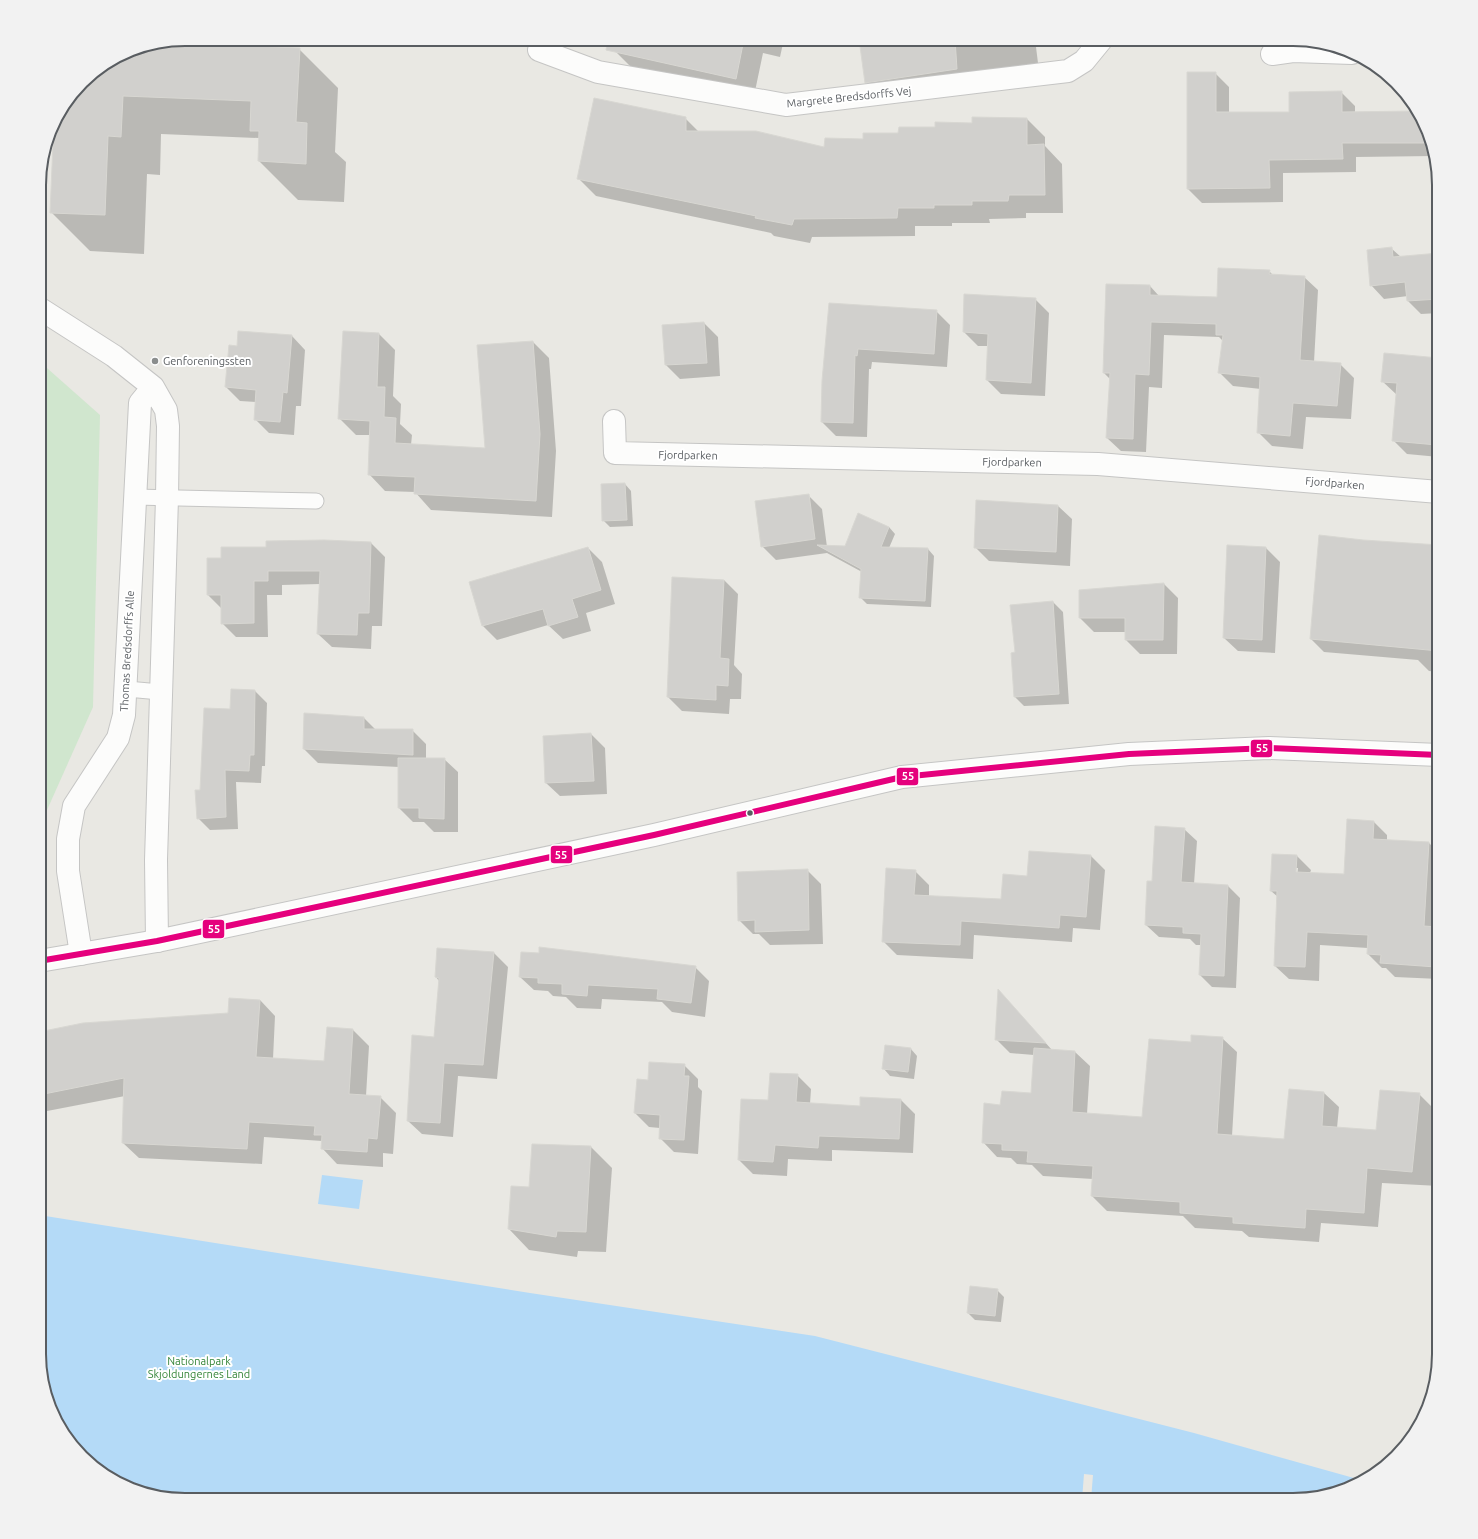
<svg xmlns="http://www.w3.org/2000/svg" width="1478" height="1539" font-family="Ubuntu,sans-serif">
<rect width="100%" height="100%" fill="#e9e8e3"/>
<path fill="#d0e6ce" d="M 39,361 L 100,415 L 93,707 L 39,828 Z"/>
<path fill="#b4daf7" d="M 322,1175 L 363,1180 L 359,1209 L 318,1204 Z
M 39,1215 L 530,1293 L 815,1336 L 1194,1433 L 1361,1480 L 1340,1492 L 1294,1500 L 185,1500 L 120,1485 L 75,1450 L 50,1410 L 39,1355 Z"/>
<path fill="#e9e8e3" d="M 1084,1474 L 1093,1475 L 1091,1500 L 1082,1500 Z"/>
<path fill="#0003" fill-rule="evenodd" d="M 619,39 L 784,39 L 780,57 L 763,53 L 754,96 L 634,70 L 616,52 Z
M 860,39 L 1035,39 L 1040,79 L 884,100 L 866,82 Z
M 299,49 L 338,88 L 335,152 L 346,162 L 344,202 L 298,200 L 259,161 L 260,140 L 259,138 L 161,134 L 160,175 L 147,174 L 144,254 L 90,251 L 51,212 L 63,109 Z
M 1215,73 L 1229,87 L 1229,113 L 1290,113 L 1341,92 L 1355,106 L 1355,113 L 1417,112 L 1431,138 L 1434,156 L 1356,157 L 1356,172 L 1283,173 L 1283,202 L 1202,203 L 1188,189 Z
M 685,118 L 699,132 L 825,148 L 936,128 L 1027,119 L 1045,137 L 1045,146 L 1062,164 L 1063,213 L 1026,213 L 1026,218 L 989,219 L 990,223 L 952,223 L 952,226 L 915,226 L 915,236 L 812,237 L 810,243 L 774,236 L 771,233 L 596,196 L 578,178 Z
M 1392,249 L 1401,257 L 1439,254 L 1439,313 L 1421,314 L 1408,301 L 1408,296 L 1384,299 L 1371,285 Z
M 1269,271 L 1273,275 L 1304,277 L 1318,290 L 1314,362 L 1340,364 L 1354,378 L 1351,419 L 1306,417 L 1303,449 L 1272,446 L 1258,432 L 1261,389 L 1233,386 L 1219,372 L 1223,341 L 1219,337 L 1164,335 L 1162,388 L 1149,387 L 1146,452 L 1121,451 L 1107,438 L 1111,380 L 1104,373 L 1150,286 L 1159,296 L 1218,298 Z
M 1035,299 L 1049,313 L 1045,396 L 1001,394 L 987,380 L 989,346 L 978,346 L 964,332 Z
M 830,304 L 936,311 L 950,325 L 947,367 L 872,362 L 871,369 L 869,369 L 867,437 L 836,436 L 822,422 L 823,381 Z
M 704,323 L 718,337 L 720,376 L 680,379 L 666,365 Z
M 379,334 L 395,350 L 393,396 L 401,404 L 400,424 L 412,435 L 411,445 L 486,449 L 533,342 L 549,358 L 556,451 L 552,517 L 431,510 L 415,492 L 385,491 L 369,474 L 371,435 L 356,435 L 339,418 Z
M 292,336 L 305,350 L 301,406 L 296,406 L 294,435 L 269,433 L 255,419 L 256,402 L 240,401 L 226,387 L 238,347 Z
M 1385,354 L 1439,359 L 1439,457 L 1407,454 L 1393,440 L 1397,395 L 1382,381 Z
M 625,484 L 631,491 L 633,526 L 610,527 L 603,520 Z
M 808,495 L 822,509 L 827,547 L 845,547 L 889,527 L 895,534 L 889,548 L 928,549 L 934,556 L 931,607 L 867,604 L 860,597 L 862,572 L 827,553 L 776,560 L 762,546 Z
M 1058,506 L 1072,519 L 1070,566 L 989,561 L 975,547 Z
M 1363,541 L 1439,546 L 1439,672 L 1429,671 L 1418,660 L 1324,652 L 1311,639 Z
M 267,542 L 371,543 L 385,557 L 382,626 L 372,626 L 371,649 L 332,647 L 318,634 L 320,584 L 282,585 L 282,595 L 267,595 L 268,637 L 236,637 L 222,623 L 222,609 L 208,595 L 222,559 L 267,548 Z
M 588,548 L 602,562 L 615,604 L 586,613 L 591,631 L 563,639 L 548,625 L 497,640 L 483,626 L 471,582 Z
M 1266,548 L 1280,562 L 1275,653 L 1238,651 L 1224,638 Z
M 673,578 L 724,580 L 738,594 L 734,665 L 742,674 L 741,699 L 730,699 L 729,714 L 682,711 L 668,697 Z
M 1164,584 L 1178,598 L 1177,654 L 1140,654 L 1126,640 L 1126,632 L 1094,632 L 1080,618 Z
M 1053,602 L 1063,612 L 1069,704 L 1024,706 L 1015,697 Z
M 255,691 L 267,703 L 265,766 L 262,766 L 261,783 L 236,782 L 238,829 L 210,830 L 198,818 L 231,710 Z
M 364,718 L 376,730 L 412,730 L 426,744 L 426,759 L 444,759 L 458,772 L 458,832 L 434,832 L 424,822 L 413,822 L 399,808 L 399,767 L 318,763 L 304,749 Z
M 591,734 L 605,748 L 607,794 L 560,796 L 546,783 Z
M 1373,821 L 1387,835 L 1387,841 L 1429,843 L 1439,853 L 1439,979 L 1395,977 L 1386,968 L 1382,968 L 1368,954 L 1368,948 L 1320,945 L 1319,981 L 1289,979 L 1275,966 L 1278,897 L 1271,891 L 1297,856 L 1311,870 L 1310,873 L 1345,875 ZM 1296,868 L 1298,868 L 1297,877 L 1295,877 Z
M 1184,829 L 1197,841 L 1194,884 L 1228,886 L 1240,898 L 1236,988 L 1212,987 L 1200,975 L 1202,945 L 1196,945 L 1190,939 L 1159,937 L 1146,925 L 1153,882 Z
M 1091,856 L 1105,870 L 1100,930 L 1073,928 L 1072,942 L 974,935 L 973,959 L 897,955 L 883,941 L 915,871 L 929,885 L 929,897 L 1002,900 L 1028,877 Z
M 807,870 L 821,884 L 823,944 L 770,945 L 759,934 L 753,934 L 739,920 Z
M 494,953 L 508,967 L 497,1079 L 458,1076 L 453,1137 L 422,1134 L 408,1121 L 434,1038 L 439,981 L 436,977 Z
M 540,954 L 695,967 L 709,981 L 705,1017 L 672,1012 L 662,1002 L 602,999 L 601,1009 L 577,1008 L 566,997 L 553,996 L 548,991 L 534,990 L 520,977 Z
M 999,991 L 1052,1050 L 1075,1052 L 1090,1066 L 1087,1114 L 1143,1118 L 1191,1043 L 1222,1038 L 1237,1052 L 1232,1136 L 1285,1140 L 1290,1090 L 1324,1093 L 1339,1107 L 1337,1128 L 1377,1131 L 1419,1094 L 1432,1107 L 1439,1107 L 1439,1186 L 1382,1183 L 1378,1227 L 1321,1223 L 1319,1242 L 1249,1237 L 1242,1231 L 1195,1228 L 1183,1216 L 1107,1211 L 1092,1196 L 1093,1179 L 1043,1176 L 1032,1165 L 1017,1164 L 1011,1158 L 997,1157 L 983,1142 L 1001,1106 L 1032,1094 L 1034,1055 L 1010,1053 L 996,1039 Z
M 260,1000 L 275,1016 L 273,1059 L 325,1062 L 353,1030 L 369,1046 L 366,1096 L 380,1097 L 396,1113 L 393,1154 L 383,1153 L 383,1167 L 337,1164 L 322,1148 L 322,1141 L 264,1137 L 262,1164 L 139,1158 L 123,1143 L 125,1096 L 42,1112 L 39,1109 L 39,1033 L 229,1014 Z
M 911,1049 L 917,1056 L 914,1079 L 890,1076 L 884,1069 Z
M 684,1065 L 698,1079 L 698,1087 L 702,1091 L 698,1154 L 674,1152 L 660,1138 L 660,1128 L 649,1127 L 635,1113 L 649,1081 Z
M 797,1075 L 811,1089 L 810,1104 L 861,1107 L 901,1100 L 915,1114 L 913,1153 L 832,1150 L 832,1161 L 788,1159 L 787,1176 L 753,1174 L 739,1160 L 769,1101 Z
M 591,1147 L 612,1168 L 606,1252 L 578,1251 L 577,1257 L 529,1250 L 509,1229 L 530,1188 Z
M 997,1290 L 1004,1297 L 1001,1322 L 975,1320 L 968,1313 Z"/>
<path fill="#d1d0cd" stroke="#d8d7d2" d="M 608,39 L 744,39 L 736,79 L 606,50 Z
M 859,39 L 955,39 L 957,69 L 865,83 Z
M 167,42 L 300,48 L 296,122 L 307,123 L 306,164 L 258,161 L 259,131 L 250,131 L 251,101 L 123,96 L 121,137 L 108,136 L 105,215 L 50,213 L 54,120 L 88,75 L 129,50 Z
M 1187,72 L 1216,72 L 1216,112 L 1289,112 L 1289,92 L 1342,91 L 1342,112 L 1416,111 L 1431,138 L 1432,143 L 1342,143 L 1343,159 L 1269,160 L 1270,188 L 1187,189 Z
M 594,98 L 686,117 L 686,131 L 756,131 L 824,147 L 825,138 L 863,139 L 863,133 L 898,133 L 899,127 L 935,127 L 935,122 L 972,123 L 972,117 L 1027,118 L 1027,145 L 1044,144 L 1045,195 L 1009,195 L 1008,201 L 972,201 L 972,205 L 934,205 L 934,208 L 898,208 L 897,218 L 794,219 L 792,225 L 755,218 L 756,216 L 577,179 Z
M 1392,247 L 1393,257 L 1439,253 L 1439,299 L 1407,301 L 1405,282 L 1370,286 L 1367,250 Z
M 1218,268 L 1270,270 L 1269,274 L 1305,276 L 1300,360 L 1341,363 L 1337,406 L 1293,403 L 1290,436 L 1257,433 L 1260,377 L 1218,373 L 1223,335 L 1216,335 L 1216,324 L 1151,322 L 1149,375 L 1135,374 L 1133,439 L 1106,438 L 1110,373 L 1103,373 L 1106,284 L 1150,285 L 1150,295 L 1217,297 Z
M 964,294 L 1036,298 L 1031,383 L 986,380 L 988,334 L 963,332 Z
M 829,303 L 937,310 L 934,354 L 858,349 L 857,356 L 855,355 L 853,423 L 821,422 L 822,381 Z
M 704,322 L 707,363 L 665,365 L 662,325 Z
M 238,331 L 292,335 L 287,393 L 283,392 L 280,422 L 254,420 L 256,390 L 225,387 L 229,345 L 237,346 Z
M 343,331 L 379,333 L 377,387 L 385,387 L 384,417 L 396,418 L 395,443 L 485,448 L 477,345 L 533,341 L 540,434 L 536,501 L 414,494 L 415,477 L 368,475 L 370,421 L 338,419 Z
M 1384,353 L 1439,358 L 1437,445 L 1392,441 L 1397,383 L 1381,382 Z
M 625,483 L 627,520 L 602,521 L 601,484 Z
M 809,494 L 815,539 L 761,547 L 755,501 Z
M 976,500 L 1058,505 L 1056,552 L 974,548 Z
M 858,513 L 889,527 L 881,547 L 928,548 L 925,601 L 859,598 L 861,569 L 817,545 L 845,546 Z
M 1319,535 L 1363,540 L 1439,545 L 1439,651 L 1310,639 Z
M 324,540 L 371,542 L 369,613 L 358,613 L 357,635 L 317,634 L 320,571 L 268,571 L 268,581 L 254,581 L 254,623 L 221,624 L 221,595 L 207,595 L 207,558 L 221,558 L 221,547 L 266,547 L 266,541 Z
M 1227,545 L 1266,547 L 1262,640 L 1223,638 Z
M 588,547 L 601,590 L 572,599 L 578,617 L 548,626 L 543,609 L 482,626 L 469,582 Z
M 672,577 L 724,580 L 720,658 L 729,659 L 728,686 L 716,685 L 716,700 L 667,697 Z
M 1164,583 L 1163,640 L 1125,640 L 1125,618 L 1079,618 L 1079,590 Z
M 1053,601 L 1059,694 L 1014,697 L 1011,653 L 1015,652 L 1010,605 Z
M 231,689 L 255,690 L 254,755 L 250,755 L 249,771 L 225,770 L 226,817 L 197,819 L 195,790 L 200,790 L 204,708 L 230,709 Z
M 304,713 L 364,717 L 364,729 L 413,729 L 413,755 L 303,749 Z
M 591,733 L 594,781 L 545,783 L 543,736 Z
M 398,758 L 445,758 L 444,819 L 419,818 L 419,808 L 398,808 Z
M 1347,819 L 1374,821 L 1373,839 L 1429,842 L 1424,926 L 1438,927 L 1436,967 L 1380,963 L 1381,955 L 1367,954 L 1368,935 L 1307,932 L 1305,967 L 1274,966 L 1277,891 L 1270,891 L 1272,854 L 1297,855 L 1296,872 L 1344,874 Z
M 1155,826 L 1185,828 L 1181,882 L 1228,885 L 1224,976 L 1199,975 L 1201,934 L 1183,933 L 1183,927 L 1145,925 L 1147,881 L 1152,881 Z
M 1029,851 L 1091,855 L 1086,917 L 1060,915 L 1059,928 L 961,921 L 960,945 L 882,942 L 886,868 L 916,870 L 914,895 L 1001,899 L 1003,874 L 1027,876 Z
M 808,869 L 809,930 L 755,932 L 755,920 L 738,921 L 737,872 Z
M 539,947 L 696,966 L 691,1003 L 657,999 L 658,989 L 588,985 L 587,996 L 562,994 L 562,984 L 538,983 L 538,978 L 519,977 L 521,952 L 539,953 Z
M 437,948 L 494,952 L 483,1065 L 444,1063 L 440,1123 L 407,1121 L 412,1035 L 434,1037 L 439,978 L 435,977 Z
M 998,989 L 1046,1043 L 995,1040 Z
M 229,998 L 260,1000 L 256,1057 L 324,1061 L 327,1027 L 353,1029 L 349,1094 L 381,1096 L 377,1139 L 368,1138 L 367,1152 L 321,1149 L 322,1135 L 314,1135 L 315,1126 L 249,1122 L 247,1149 L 122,1143 L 124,1078 L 39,1095 L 39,1032 L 83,1023 L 228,1013 Z
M 1191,1035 L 1223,1037 L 1217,1134 L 1284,1139 L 1289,1089 L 1324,1092 L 1322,1126 L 1376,1130 L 1380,1090 L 1420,1093 L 1412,1172 L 1367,1168 L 1364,1213 L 1306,1209 L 1305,1228 L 1233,1223 L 1233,1217 L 1180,1213 L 1180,1202 L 1091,1196 L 1093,1166 L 1027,1162 L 1028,1151 L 1002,1150 L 1002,1144 L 982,1143 L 984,1103 L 1000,1105 L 1002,1091 L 1031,1093 L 1034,1048 L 1075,1051 L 1072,1112 L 1142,1117 L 1149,1039 L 1191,1042 Z
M 885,1045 L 911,1048 L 908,1072 L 882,1069 Z
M 649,1062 L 685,1064 L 684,1076 L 689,1076 L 684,1140 L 659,1139 L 660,1115 L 634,1113 L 637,1079 L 648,1080 Z
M 770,1073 L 798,1074 L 796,1102 L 860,1106 L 860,1097 L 901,1099 L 899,1139 L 819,1136 L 818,1148 L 775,1145 L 773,1162 L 738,1160 L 741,1099 L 768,1100 Z
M 532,1144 L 591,1146 L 586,1232 L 557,1231 L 556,1237 L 508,1229 L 511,1186 L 529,1187 Z
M 970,1286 L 998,1289 L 995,1316 L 967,1313 Z"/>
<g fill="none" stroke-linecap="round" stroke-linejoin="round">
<g stroke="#c5c5c4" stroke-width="17">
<path id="service" d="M 134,497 L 316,501
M 127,689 L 160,692"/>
</g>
<g stroke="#c5c5c4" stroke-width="24">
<path id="minor" d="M 539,50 L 598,72 L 786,105 L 1068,71 L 1084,61 L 1102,39
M 1272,54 L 1293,51 L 1352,53
M 39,308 L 114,356 L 153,387 L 166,410 L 168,426 L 167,498 L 156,860 L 157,941
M 614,421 L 615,453 L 1098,464 L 1439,492
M 81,954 L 68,871 L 68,839 L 74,806 L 118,738 L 124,715 L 140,403 L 153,387"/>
</g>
<g stroke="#c5c5c4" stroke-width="24">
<path id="tertiary" d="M 39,961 L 157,941 L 654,835 L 902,777 L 1129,754 L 1269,748 L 1439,755"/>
</g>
<use href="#service" stroke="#fcfcfb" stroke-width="15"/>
<use href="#minor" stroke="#fcfcfb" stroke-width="22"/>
<use href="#tertiary" stroke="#fcfcfb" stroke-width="22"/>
<g stroke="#fff" stroke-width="9">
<path id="bus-1" d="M 39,961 L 157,941 L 654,835 L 902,777 L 1129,754 L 1269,748 L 1439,755"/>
</g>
<use href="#bus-1" stroke="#e5007d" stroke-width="6"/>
</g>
<circle fill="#8b8e8e" stroke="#fff" stroke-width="1.5" cx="155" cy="361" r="4"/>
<circle fill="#595d61" stroke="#fff" stroke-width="1.5" cx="750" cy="813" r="3.5"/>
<g text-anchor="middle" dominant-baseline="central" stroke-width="4" stroke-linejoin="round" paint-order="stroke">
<g font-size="11" fill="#595d61" stroke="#fff">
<text transform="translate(849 97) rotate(-6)">Margrete Bredsdorffs Vej</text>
<text transform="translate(688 455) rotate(1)">Fjordparken</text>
<text transform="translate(1012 462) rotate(1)">Fjordparken</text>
<text transform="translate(1335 483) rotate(5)">Fjordparken</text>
<text transform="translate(127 651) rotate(-87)">Thomas Bredsdorffs Alle</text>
</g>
<g font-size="11" fill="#595d61" stroke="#fff" text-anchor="start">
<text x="163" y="361">Genforeningssten</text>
</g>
<g font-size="11" fill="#358539" stroke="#fff">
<text x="199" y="1361">Nationalpark<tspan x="199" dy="13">Skjoldungernes Land</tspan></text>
</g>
</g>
<path d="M0 0H1478V1539H0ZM185 46H1293A139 139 0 0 1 1432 185V1354A139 139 0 0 1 1293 1493H185A139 139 0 0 1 46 1354V185A139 139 0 0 1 185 46Z" fill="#f2f2f2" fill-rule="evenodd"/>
<path fill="none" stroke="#595d61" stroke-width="2" d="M185 46H1293A139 139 0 0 1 1432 185V1354A139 139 0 0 1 1293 1493H185A139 139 0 0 1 46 1354V185A139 139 0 0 1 185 46Z"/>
<g stroke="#fff" stroke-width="1.5">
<rect x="1250" y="739" width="23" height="19" rx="4" fill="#e5007d"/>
<rect x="896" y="767" width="23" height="19" rx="4" fill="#e5007d"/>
<rect x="550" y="845" width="23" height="19" rx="4" fill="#e5007d"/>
<rect x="202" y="919" width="23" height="20" rx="4" fill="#e5007d"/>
</g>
<g font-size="11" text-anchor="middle" font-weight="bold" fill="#fff">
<text x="1262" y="752">55</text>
<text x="908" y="780">55</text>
<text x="561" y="859">55</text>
<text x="214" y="933">55</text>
</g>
</svg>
